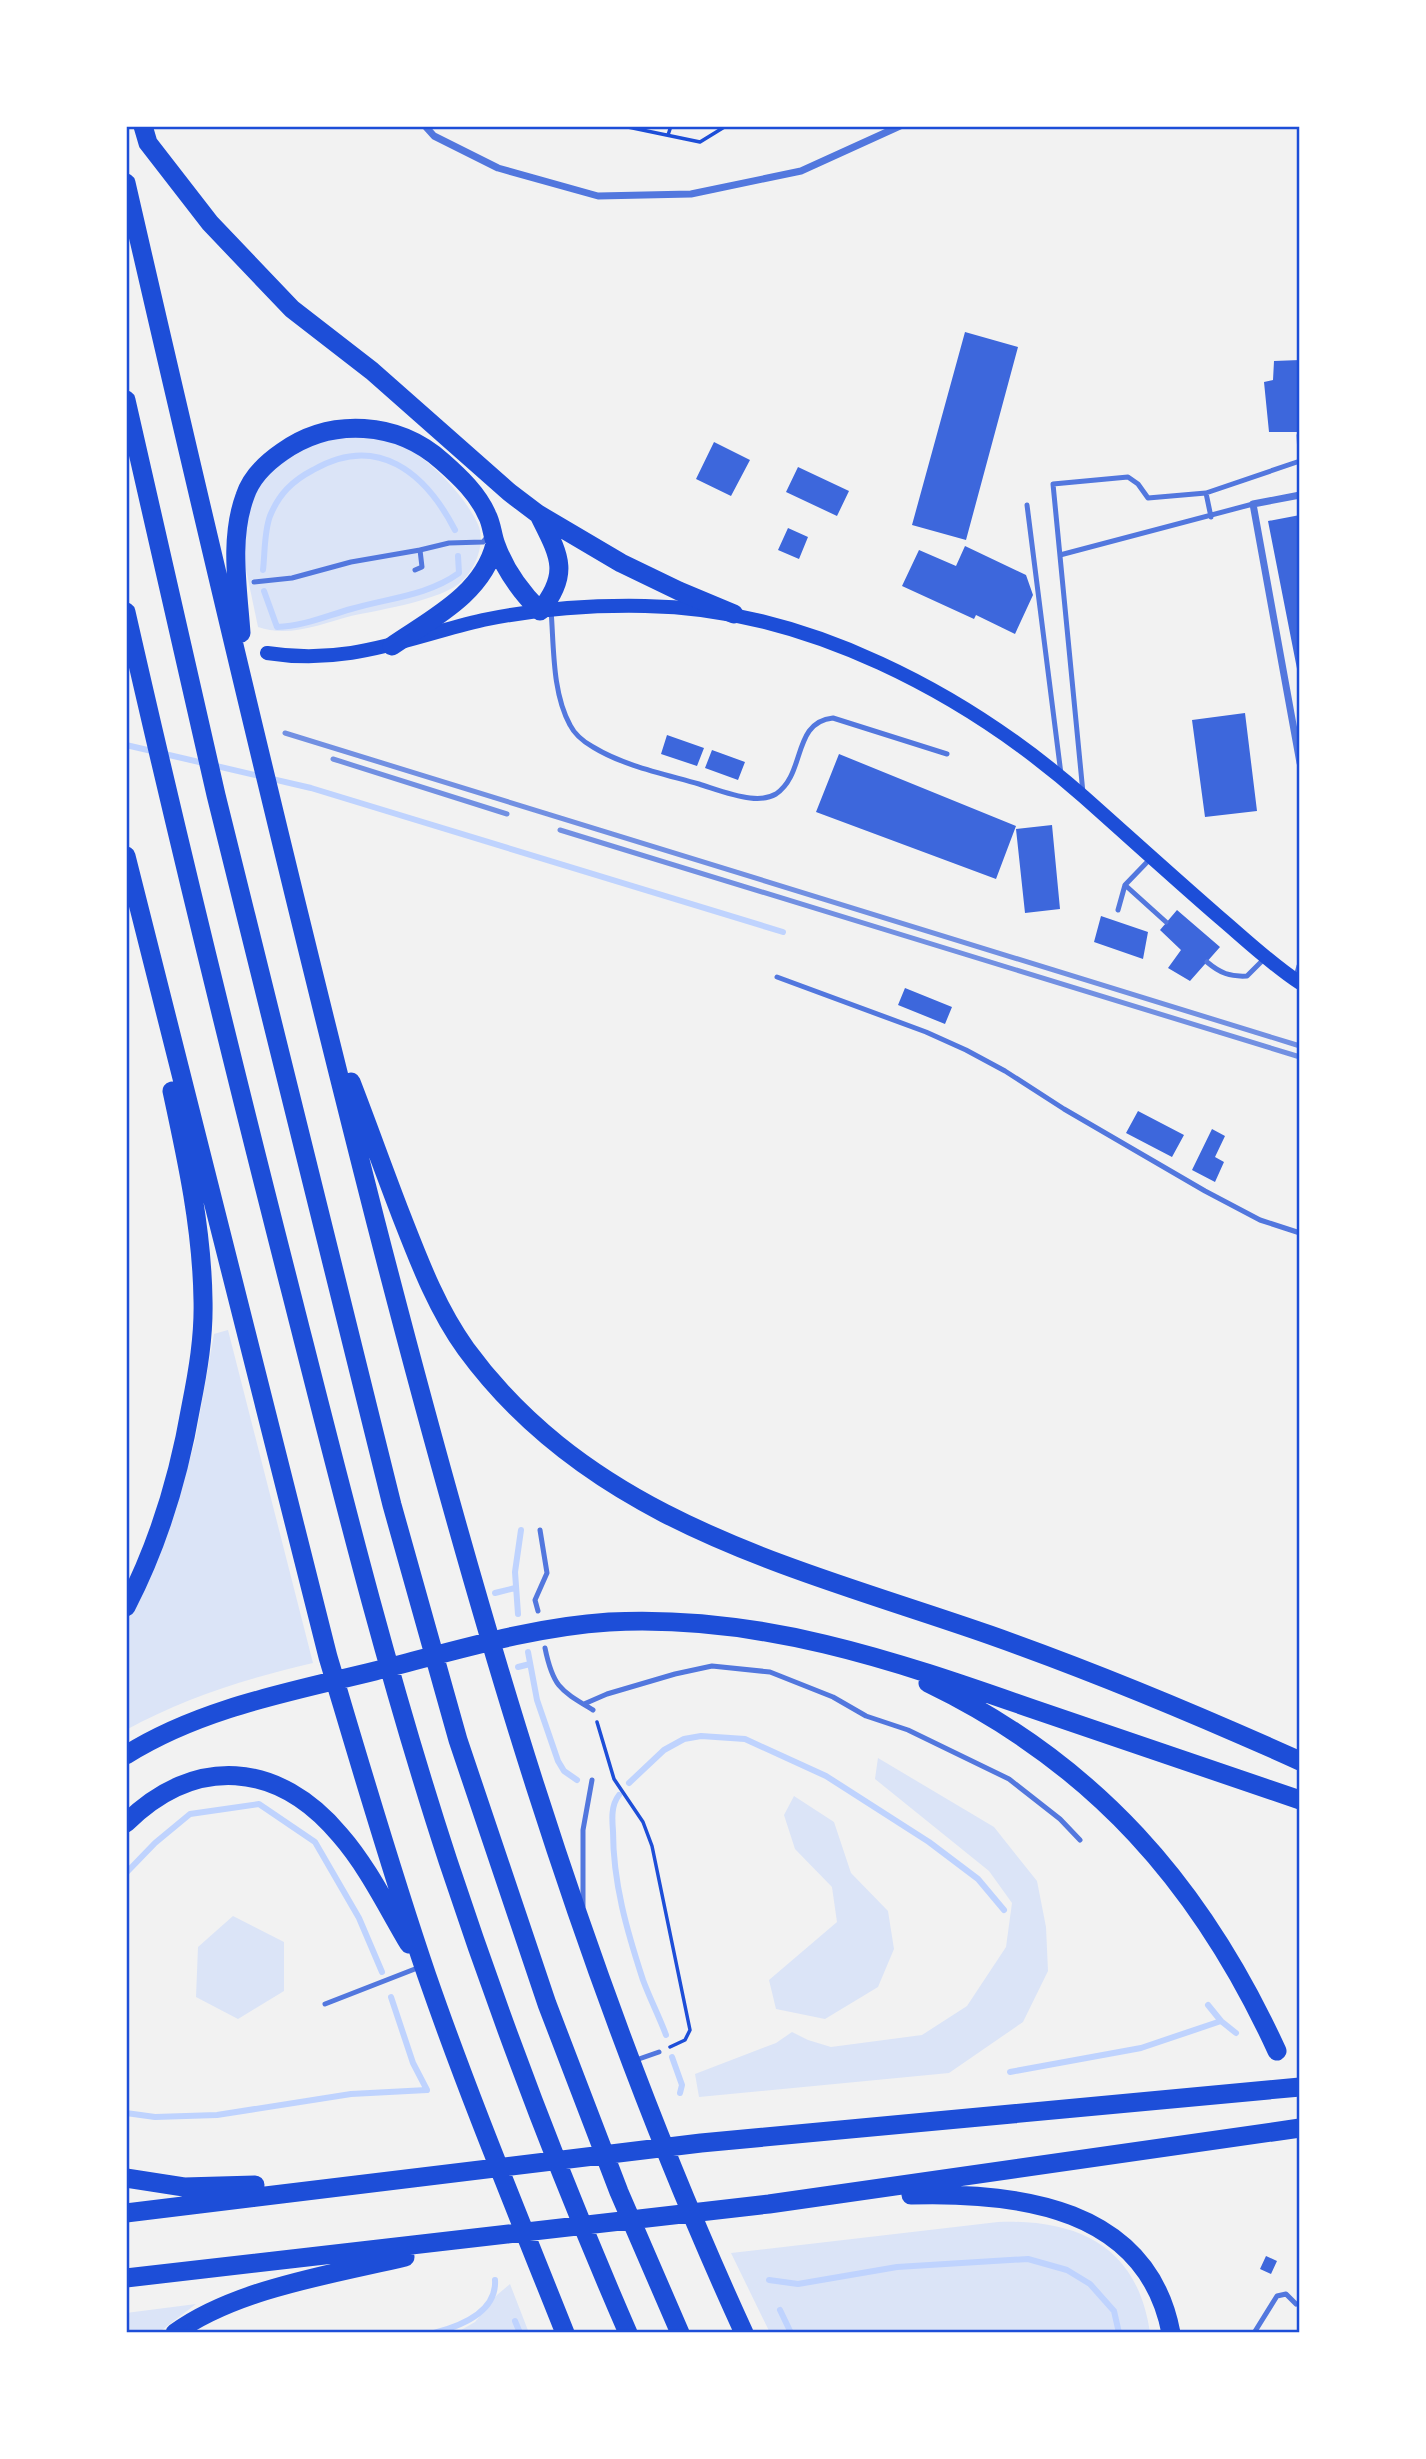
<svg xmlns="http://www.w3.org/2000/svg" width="1426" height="2459" font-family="'DejaVu Sans',sans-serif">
<rect width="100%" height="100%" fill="#f2f2f2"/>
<path fill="#dbe4f7" d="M 326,436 C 344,437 366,434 384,438 C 418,445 467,496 479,527 C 485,545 475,569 462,581 C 443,600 379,610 351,616 C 322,624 288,638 258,627 L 244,560 L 246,514 L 264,474 Z
M 228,1330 L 313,1663 C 248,1678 184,1698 126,1730 L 126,1617 L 181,1489 L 195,1441 L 214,1334 Z
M 878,1758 L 994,1827 L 1037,1881 L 1046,1927 L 1048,1971 L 1023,2022 L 949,2073 L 699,2097 L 695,2074 L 776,2043 L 792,2032 L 808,2040 L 831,2047 L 922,2035 L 967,2006 L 1006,1947 L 1012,1903 L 989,1871 L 875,1779 Z
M 794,1796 L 834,1822 L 851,1873 L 888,1911 L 894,1949 L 878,1987 L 825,2019 L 776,2009 L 769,1980 L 837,1922 L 832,1887 L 795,1849 L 784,1815 Z
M 233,1916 L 284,1942 L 284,1991 L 238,2019 L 196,1997 L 198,1947 Z
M 998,2222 C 1079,2219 1138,2247 1150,2333 L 770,2333 L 731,2253 Z
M 510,2284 L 529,2333 L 456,2333 L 475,2322 L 497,2295 Z
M 196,2304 L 158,2333 L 126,2333 L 126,2313 Z"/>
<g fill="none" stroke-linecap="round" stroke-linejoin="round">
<path stroke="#bfd3fe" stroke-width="6" d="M 263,570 C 265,553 264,532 270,516 C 279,494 292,481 313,470 C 377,433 425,472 455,530
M 264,591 L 277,627 C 304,626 326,616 351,609 C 388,598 427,596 459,573 L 458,556
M 126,745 L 311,788 L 783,932
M 495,1593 L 515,1588
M 518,1614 L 515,1572 L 521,1530
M 528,1652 L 537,1700 L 558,1761 L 564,1771 L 577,1780
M 518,1667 L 530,1664
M 629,1783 L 664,1750 L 684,1739 L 701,1736 L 745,1739 L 826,1776 L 929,1842 L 978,1879 L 1004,1910
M 619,1795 C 611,1805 612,1819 613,1831 C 613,1883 627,1931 643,1980 C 650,1999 659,2016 666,2035
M 126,1873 L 155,1843 L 190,1814 L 259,1804 L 315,1842 L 359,1918 L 382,1972
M 1208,2005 L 1221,2021 L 1236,2033
M 672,2057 L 682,2085 L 680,2093
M 1010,2072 L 1141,2048 L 1221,2021
M 126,2113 L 155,2117 L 217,2115 L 351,2094 L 427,2090 L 413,2063 L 391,1997
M 769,2280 L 798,2284 L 897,2267 L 1028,2259 L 1067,2270 L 1090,2284 L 1114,2311 L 1119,2333
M 780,2310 L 791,2333
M 515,2321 L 520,2333
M 434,2333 C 461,2326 497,2312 495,2280"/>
</g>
<path fill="#3d67dc" d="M 965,332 L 1018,347 L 966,540 L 912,525 Z
M 1300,360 L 1300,432 L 1269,432 L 1264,382 L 1273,380 L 1274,361 Z
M 714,442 L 750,460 L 731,496 L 696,479 Z
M 798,467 L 849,491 L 837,516 L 786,492 Z
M 1300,515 L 1300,678 L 1299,679 L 1268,521 Z
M 788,528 L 808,537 L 799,559 L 778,550 Z
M 965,546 L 1026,575 L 1033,595 L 1015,634 L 976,615 L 974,619 L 902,586 L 919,550 L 956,566 Z
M 1245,713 L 1257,811 L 1205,817 L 1192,720 Z
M 667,735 L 704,748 L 697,766 L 661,754 Z
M 712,750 L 745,762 L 738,780 L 705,768 Z
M 839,754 L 1016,826 L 996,879 L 816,812 Z
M 1052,825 L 1060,909 L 1025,913 L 1016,829 Z
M 1177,910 L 1220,947 L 1190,981 L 1168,968 L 1181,950 L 1160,930 Z
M 1101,916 L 1148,932 L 1143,959 L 1094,942 Z
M 905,988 L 952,1007 L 945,1024 L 898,1005 Z
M 1138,1111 L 1184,1135 L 1172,1157 L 1126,1133 Z
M 1212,1129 L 1225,1136 L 1215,1157 L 1224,1162 L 1215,1182 L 1192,1170 Z
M 1266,2256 L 1277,2261 L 1271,2274 L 1260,2269 Z"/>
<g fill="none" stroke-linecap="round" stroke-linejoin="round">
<path stroke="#1d4ed8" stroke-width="3.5" d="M 623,126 L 700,142 L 726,126
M 668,135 L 671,126
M 597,1722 L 614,1779 L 643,1822 L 652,1846 L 690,2030 L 685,2040 L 670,2047"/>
<path stroke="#5277de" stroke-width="5" d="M 1299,435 L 1300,454
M 1206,493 L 1300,461
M 1027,505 L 1061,774
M 1060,555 L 1253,504
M 415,570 L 422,567 L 420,550 L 449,543 L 483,542 L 489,535
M 254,582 L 292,578 L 351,562 L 420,550
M 551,610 C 554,647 552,692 570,725 C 575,735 584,742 593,747 C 624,766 664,774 699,784 C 715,789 733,796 750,798 C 758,799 769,798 776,794 C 806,774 792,722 833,718 L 947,754
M 1083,793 L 1053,484 L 1128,477 L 1138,484 L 1148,498 L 1206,493 L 1211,517
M 1151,858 L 1125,885 L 1166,922
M 1118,910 L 1125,885
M 1207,962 C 1220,973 1230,977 1247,976 L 1265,958
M 777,977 L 926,1032 L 966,1050 L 1005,1071 L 1064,1109 L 1205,1191 L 1260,1220 L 1300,1233
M 538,1611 L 535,1600 L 547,1573 L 540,1530
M 545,1648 C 553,1687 560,1690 593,1710
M 584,1704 L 607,1694 L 675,1674 L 712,1666 L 770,1672 L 833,1697 L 866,1716 L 908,1730 L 1009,1779 L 1060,1819 L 1080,1840
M 583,1906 L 583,1830 L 592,1780
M 325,2004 L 420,1967
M 636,2060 L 659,2052
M 1254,2333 L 1277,2296 L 1286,2294 L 1296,2304"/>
<path stroke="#5277de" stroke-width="7" d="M 425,126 L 434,136 L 498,168 L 598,196 L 691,194 L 801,171 L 900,126
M 1300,495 L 1253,504 L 1300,763
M 1296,980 L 1300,966"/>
<path stroke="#1d4ed8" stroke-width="14" d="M 267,653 C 349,666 406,638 483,620 C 536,609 591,605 645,606 C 805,608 966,693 1084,797 C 1129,837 1173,877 1219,917 C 1245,939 1271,964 1300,983"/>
<path stroke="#1d4ed8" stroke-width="19" d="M 143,126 L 148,143 L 210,223 L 292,309 L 372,371 L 509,492 L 538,514 L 621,563 L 679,591 L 734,614
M 126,183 C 206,531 288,878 376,1223 C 473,1600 581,1978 744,2333
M 126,400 L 216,795 L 392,1505 L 458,1740 L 547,2004 L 619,2192 L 680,2333
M 126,612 C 178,841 234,1069 292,1296 C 340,1485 387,1675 448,1861 C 501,2021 561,2179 628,2333
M 241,633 C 238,589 229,539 245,496 C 251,478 266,463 282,452 C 331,417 398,421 443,462 C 460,477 478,494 487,515 C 492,524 492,535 496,545 C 505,570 522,593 540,611 C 571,573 559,555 539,515
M 392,646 C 431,619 483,594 495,544
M 126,856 L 328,1657 C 360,1764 391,1871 427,1976 C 469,2097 518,2215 565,2333
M 351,1082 C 368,1126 384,1171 401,1215 C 419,1261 437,1309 466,1349 C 593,1523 798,1568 990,1635 C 1095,1672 1198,1715 1300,1761
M 126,1607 C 159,1543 179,1476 191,1406 C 198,1371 204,1336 203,1300 C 202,1229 187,1160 172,1091
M 928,1683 C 1094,1763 1201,1885 1277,2051
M 126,1755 C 201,1708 290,1692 375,1671 C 451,1652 530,1627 609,1622 C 759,1614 893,1660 1033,1709 C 1122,1739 1211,1770 1300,1800
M 126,1823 C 195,1755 278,1761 340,1835 C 368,1867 387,1907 409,1944
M 126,2178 L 184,2187 L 255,2185
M 911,2195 C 1018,2192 1147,2207 1171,2333
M 126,2213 L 701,2143 L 1300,2087
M 126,2278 L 769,2204 L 1300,2128
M 175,2333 C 235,2289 333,2274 405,2257"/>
<path stroke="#7290e2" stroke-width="5" d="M 285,733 L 1300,1046
M 333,759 L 507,814
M 560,830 L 1300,1057"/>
</g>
<rect width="1426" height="2459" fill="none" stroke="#ffffff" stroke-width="256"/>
<rect x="128" y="128" width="1170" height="2203" fill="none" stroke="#1d4ed8" stroke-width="2.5"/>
</svg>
